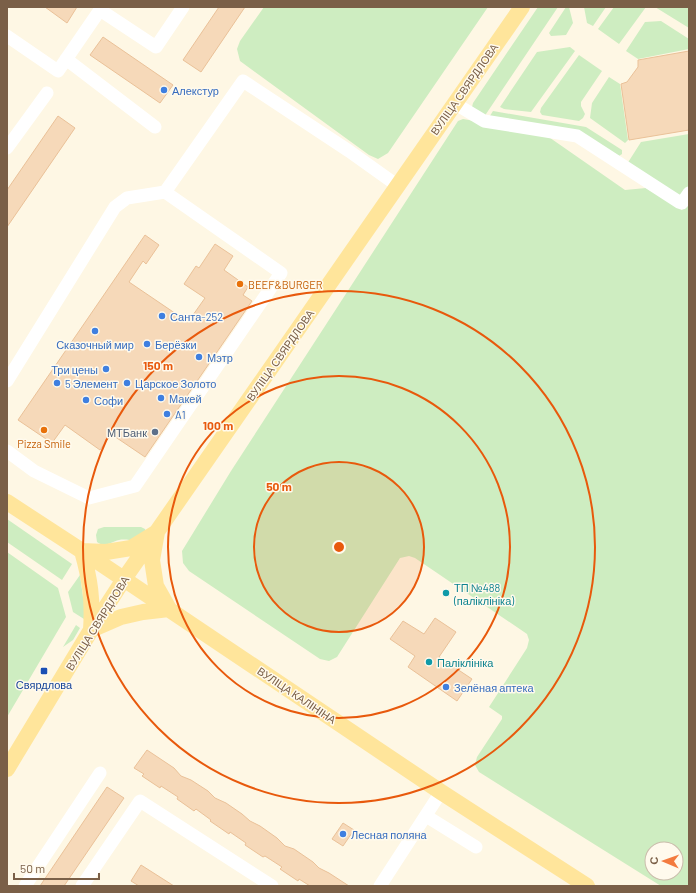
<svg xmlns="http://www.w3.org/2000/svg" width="696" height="893" font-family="Barlow,sans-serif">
<rect width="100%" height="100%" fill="#fef7e4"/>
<path fill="#ceedc1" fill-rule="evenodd" d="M 264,7 L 488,7 L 388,153 L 378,159 L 369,155 L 240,61 L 237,49 L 240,41 Z
M 538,7 L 558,7 L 484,117 L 472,107 L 473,103 Z
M 566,7 L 569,7 L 573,23 L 566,35 L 551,36 L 549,33 Z
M 584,7 L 606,7 L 593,26 L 587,23 Z
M 614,7 L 646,7 L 619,44 L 598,29 Z
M 655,7 L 689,7 L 689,28 Z
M 661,21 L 689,39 L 689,49 L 638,59 L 626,51 L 645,22 Z
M 570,47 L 575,51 L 531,112 L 504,109 L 500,107 L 537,52 Z
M 579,55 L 602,71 L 581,102 L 581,106 L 585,114 L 583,118 L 579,121 L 542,115 L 540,112 L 541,108 Z
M 609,77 L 620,84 L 628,140 L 625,143 L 590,118 L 592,103 Z
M 493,111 L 586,127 L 622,150 L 622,154 L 619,156 L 582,134 L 488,119 Z
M 463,119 L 543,133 L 625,190 L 646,188 L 682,210 L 689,200 L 689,886 L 661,886 L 479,772 L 475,765 L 477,757 L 502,719 L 502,716 L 489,707 L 527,648 L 529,640 L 527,634 L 415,558 L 409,556 L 400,558 L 337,657 L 329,661 L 320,659 L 189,571 L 183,563 L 182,551 L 231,471 L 458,121 ZM 652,849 L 676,849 L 676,873 L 652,873 Z
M 689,134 L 689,189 L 681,196 L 627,164 L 641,142 Z
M 7,519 L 72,564 L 62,580 L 7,542 Z
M 104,527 L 141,527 L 145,529 L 146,532 L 135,541 C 130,540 124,539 119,540 C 111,542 105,548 97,542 L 96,535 L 98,529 Z
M 7,552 L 58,588 L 66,617 L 7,717 Z
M 80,575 L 83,597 L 86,605 L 84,619 L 73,612 L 68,592 Z
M 76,625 L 80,628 L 73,640 L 63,647 Z"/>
<path fill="#f6d9b9" stroke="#eac198" d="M 45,7 L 77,7 L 67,23 Z
M 219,7 L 245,7 L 201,72 L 183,60 Z
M 103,37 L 173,85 L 160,103 L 90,55 Z
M 689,51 L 689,130 L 629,140 L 621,84 L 627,82 L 638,67 L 638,60 Z
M 58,116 L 75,128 L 7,227 L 7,190 Z
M 145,235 L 159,245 L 146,264 L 143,261 L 129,282 L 188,322 L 205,298 L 184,284 L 196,266 L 199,268 L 215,244 L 233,256 L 224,270 L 248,287 L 243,295 L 252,301 L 145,457 L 111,434 L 100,450 L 65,425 L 52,443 L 18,420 Z
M 435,618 L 456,632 L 439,657 L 472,679 L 457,701 L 408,667 L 415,656 L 390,639 L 403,621 L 424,634 Z
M 147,750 L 174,768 L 181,776 L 191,780 L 208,791 L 215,798 L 226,803 L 242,814 L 250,821 L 260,826 L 277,838 L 285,846 L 294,849 L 313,862 L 319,868 L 329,873 L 349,886 L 310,886 L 299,879 L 298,881 L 280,869 L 282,867 L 265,856 L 263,857 L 245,845 L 246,843 L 230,832 L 229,834 L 210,821 L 211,820 L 196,809 L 194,811 L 177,799 L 178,797 L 161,786 L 160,788 L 142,776 L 144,774 L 134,768 Z
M 107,787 L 124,798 L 64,886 L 40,886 Z
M 343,823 L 354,830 L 343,846 L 332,839 Z
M 141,865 L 174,886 L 139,886 L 131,881 Z"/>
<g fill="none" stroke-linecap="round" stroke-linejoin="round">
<path stroke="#fff" stroke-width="13" d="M 100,10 L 156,47 L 183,7
M 7,36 L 58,71 L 102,7
M 66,59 L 155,127
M 454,103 L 484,121 L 577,136 L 679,202 L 682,203 L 689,193
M 7,148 L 47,93
M 7,381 L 115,207 L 127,198 L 165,192 L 243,81 L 349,151 L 398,186
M 7,451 L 34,471 L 89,498 L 135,486 L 281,273 L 165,192
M 426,816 L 476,847
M 25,886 L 100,773
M 82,886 L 140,801 L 272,886
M 380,886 L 441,792"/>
<path stroke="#ffe59b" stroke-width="16" d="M 7,502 L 82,551 L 441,792 L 587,886
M 157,532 L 152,560 L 156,586 L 169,609 L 143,612 L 121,617 L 91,630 C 93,600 90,579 82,551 L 106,552 L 131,548 Z
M 7,769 L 91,630 L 124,579 L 522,7"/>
</g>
<circle cx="339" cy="547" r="85" fill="#e8590c" fill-opacity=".12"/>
<g fill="none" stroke="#e8590c" stroke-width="2">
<circle cx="339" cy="547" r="85"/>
<circle cx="339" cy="547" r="171"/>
<circle cx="339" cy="547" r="256"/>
</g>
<g fill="#3f7fe0" stroke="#fffaed" stroke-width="1.5">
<circle cx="164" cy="90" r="4"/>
<circle cx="162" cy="316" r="4"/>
<circle cx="95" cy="331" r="4"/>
<circle cx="147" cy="344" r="4"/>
<circle cx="199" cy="357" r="4"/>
<circle cx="106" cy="369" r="4"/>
<circle cx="57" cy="383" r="4"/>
<circle cx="127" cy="383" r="4"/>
<circle cx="161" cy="398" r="4"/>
<circle cx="86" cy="400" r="4"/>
<circle cx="167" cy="414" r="4"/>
<circle cx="446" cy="687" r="4"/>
<circle cx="343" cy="834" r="4"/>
</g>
<g fill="#e8710a" stroke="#fffaed" stroke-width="1.5">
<circle cx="240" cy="284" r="4"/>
<circle cx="44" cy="430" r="4"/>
</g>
<circle fill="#5c6f8a" stroke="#fffaed" stroke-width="1.5" cx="155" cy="432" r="4"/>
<g fill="#0f9aa8" stroke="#fffaed" stroke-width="1.5">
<circle cx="446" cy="593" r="4"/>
<circle cx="429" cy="662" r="4"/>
</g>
<rect fill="#1a4fb4" stroke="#fffaed" stroke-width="1.5" x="40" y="667" width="8" height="8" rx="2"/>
<g text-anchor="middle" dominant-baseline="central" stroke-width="3" stroke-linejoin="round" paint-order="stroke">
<g font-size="11" fill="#7a5f47" stroke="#fffaed">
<text transform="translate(464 89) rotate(-55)">ВУЛІЦА СВЯРДЛОВА</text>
<text transform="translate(280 355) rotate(-55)">ВУЛІЦА СВЯРДЛОВА</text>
<text transform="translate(97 623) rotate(-58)">ВУЛІЦА СВЯРДЛОВА</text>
<text transform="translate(297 695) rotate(34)">ВУЛІЦА КАЛІНІНА</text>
</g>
<g font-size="11" fill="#366cbe" stroke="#fffaed" text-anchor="start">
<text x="172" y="90">Алекстур</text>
<text x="170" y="316">Санта-252</text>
<text x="95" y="344" text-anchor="middle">Сказочный мир</text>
<text x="155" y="344">Берёзки</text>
<text x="207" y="357">Мэтр</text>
<text x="98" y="369" text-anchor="end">Три цены</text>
<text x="65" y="383">5 Элемент</text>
<text x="135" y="383">Царское Золото</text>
<text x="169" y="398">Макей</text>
<text x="94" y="400">Софи</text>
<text x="175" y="414">A1</text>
<text x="454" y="687">Зелёная аптека</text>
<text x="351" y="834">Лесная поляна</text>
</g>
<g font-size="11" fill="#c56008" stroke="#fffaed" text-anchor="start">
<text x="248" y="284">BEEF&amp;BURGER</text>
<text x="44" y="443" text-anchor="middle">Pizza Smile</text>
</g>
<g font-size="11" fill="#4e5e75" stroke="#fffaed" text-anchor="end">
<text x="147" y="432">МТБанк</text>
</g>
<g font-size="11" fill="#0d838f" stroke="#fffaed" text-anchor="start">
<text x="454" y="587">ТП №488<tspan x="454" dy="13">(паліклініка)</tspan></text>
<text x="437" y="662">Паліклініка</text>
</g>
<g font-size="11" fill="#164399" stroke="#fffaed">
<text x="44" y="684">Свярдлова</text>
</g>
</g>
<circle cx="339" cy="547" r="6" fill="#e8590c" stroke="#fffaed" stroke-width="2"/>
<g font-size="12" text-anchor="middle" font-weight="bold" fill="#e8590c" stroke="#fffaed" stroke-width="3" stroke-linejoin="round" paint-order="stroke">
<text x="158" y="370">150 m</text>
<text x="218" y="430">100 m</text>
<text x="279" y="491">50 m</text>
</g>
<rect width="696" height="893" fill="none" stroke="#7a5f47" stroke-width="16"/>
<g transform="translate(664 861) rotate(272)"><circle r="19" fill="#fffaed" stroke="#cabcab"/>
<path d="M0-3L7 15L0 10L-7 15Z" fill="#f37b3f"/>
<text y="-6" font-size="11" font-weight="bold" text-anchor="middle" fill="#7a5f47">С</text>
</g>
<path d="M14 873v6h85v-6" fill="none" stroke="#7a5f47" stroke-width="2"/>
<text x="20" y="873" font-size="12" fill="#7a5f47" stroke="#fffaed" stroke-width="3" paint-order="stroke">50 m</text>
</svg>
